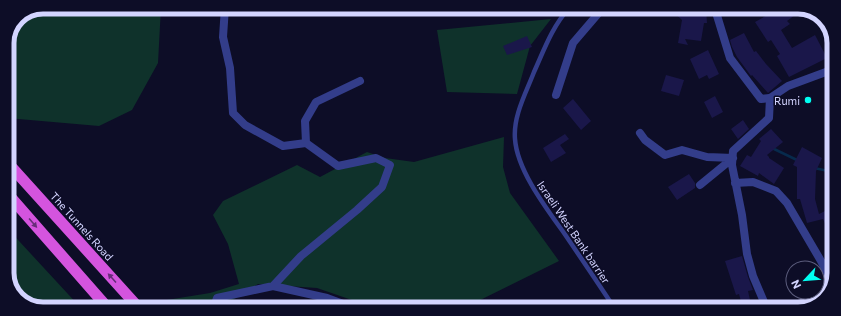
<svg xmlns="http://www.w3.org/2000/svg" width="841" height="316" font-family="Commissioner,sans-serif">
<rect width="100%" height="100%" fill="#0d0d27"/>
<path fill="#0f322b" d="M 43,7 L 52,7 L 68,12 L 76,7 L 161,7 L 158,63 L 132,110 L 99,126 L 7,118 L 7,41 L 9,36 L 36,10 Z
M 551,19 L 530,46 L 517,94 L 447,92 L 437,30 Z
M 504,137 L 503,167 L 510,193 L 559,261 L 464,308 L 375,308 L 317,288 L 258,284 L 220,308 L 151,307 L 148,303 L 210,293 L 239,284 L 228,244 L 213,215 L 223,201 L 297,165 L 320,177 L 367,152 L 385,158 L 414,162 Z
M 7,228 L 80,307 L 31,307 L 15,295 L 7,276 Z"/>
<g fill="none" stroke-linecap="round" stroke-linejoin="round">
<path stroke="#072a4c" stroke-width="2.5" d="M 772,148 L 799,161
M 814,168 L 833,172"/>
</g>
<path fill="#1a174a" d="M 670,9 L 706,9 L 707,23 L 704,23 L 701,41 L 685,39 L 688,45 L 678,43 L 682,20 Z
M 778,9 L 803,9 L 787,21 L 790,24 L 781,30 L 792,48 L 815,35 L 827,58 L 789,77 L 777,56 L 780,54 L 771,40 L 768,42 L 755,22 Z
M 744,33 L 754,52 L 756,51 L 766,64 L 782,81 L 768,93 L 752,75 L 751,76 L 737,57 L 732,47 L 730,40 Z
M 527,36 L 532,47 L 507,55 L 503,46 Z
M 708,50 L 719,74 L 709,79 L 707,75 L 699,79 L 690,59 Z
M 666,75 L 684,80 L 679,96 L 661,91 Z
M 715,96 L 723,112 L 712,118 L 704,102 Z
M 573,99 L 591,121 L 581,130 L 563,108 Z
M 743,120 L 749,129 L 738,139 L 731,129 Z
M 771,129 L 783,142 L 767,155 L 769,157 L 769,158 L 784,168 L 774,184 L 759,173 L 758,176 L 740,166 L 747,155 L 751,157 L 761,141 L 759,139 Z
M 565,134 L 569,139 L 560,145 L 566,153 L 551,162 L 543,148 Z
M 802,147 L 822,158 L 816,171 L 815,199 L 819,214 L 833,207 L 832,239 L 823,219 L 807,223 L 800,199 L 797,199 L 797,167 L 793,165 Z
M 689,174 L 695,183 L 695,188 L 677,200 L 668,187 Z
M 742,256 L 748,277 L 753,290 L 748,291 L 752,309 L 743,309 L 739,294 L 736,295 L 725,261 Z
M 817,280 L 818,280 L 824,296 L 818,303 L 807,306 L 803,292 L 817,292 Z"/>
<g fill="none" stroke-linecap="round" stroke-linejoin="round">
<path stroke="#333d8a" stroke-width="4.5" d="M 569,8 C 552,27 544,50 534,72 C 526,93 513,116 515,139 C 517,170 546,208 564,233 C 581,258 598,283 615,309"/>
<path stroke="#333d8a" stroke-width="8" d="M 225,7 L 223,37 L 230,68 L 233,113 L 245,125 L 283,146 L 306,143
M 556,95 L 573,43 L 603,8
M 640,133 L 645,140 L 665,155 L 682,150 L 707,157 L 733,158
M 735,183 L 753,182 L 776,191 L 787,203 L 821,261 L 828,275 L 831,287
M 700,185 L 733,158
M 823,265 L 832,261
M 273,286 L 327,298 L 354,308
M 214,307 L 217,298 L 273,286 L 301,256 L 357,210 L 382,187 L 390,165 L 376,158 L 338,166 L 306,143 L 305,121 L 316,102 L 360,81
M 767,309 L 753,276 L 747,254 L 742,215 L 732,165 L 733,151 L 769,118 L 770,98"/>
<path stroke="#333d8a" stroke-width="8" d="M 715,9 L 730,58 L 761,99 L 770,98 L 788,86 L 834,69"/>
<path stroke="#d454de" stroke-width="11" d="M 7,162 L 138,307
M 7,193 L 107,307"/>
</g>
<defs><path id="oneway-solid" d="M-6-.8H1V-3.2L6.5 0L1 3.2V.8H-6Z"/></defs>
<g fill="#672d79">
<use href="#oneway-solid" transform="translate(33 223) rotate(49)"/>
<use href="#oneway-solid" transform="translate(112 278) rotate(-132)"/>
</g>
<circle fill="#00fef2" stroke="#0d0d27" stroke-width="1.5" cx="808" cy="100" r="4"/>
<g text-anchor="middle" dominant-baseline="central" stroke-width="3" stroke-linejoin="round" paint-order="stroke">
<g font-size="11" fill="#d3d4ff" stroke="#0d0d27" text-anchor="end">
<text x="800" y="100">Rumi</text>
</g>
<g font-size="11" fill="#d3d4ff" stroke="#0d0d27">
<text transform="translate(82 226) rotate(48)">The Tunnels Road</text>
<text transform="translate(574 232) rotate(56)">Israeli West Bank barrier</text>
</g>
</g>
<path d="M0 0H841V316H0ZM43 14H798A29 29 0 0 1 827 43V273A29 29 0 0 1 798 302H43A29 29 0 0 1 14 273V43A29 29 0 0 1 43 14Z" fill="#0d0d27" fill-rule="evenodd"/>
<path fill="none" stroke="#d3d4ff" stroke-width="5" d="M43 14H798A29 29 0 0 1 827 43V273A29 29 0 0 1 798 302H43A29 29 0 0 1 14 273V43A29 29 0 0 1 43 14Z"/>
<g transform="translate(805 280) rotate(244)"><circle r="19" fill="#0d0d27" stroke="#5c5d7d"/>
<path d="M0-3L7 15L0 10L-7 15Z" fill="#00fef2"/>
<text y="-6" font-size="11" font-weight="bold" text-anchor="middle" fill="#d3d4ff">N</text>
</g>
</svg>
